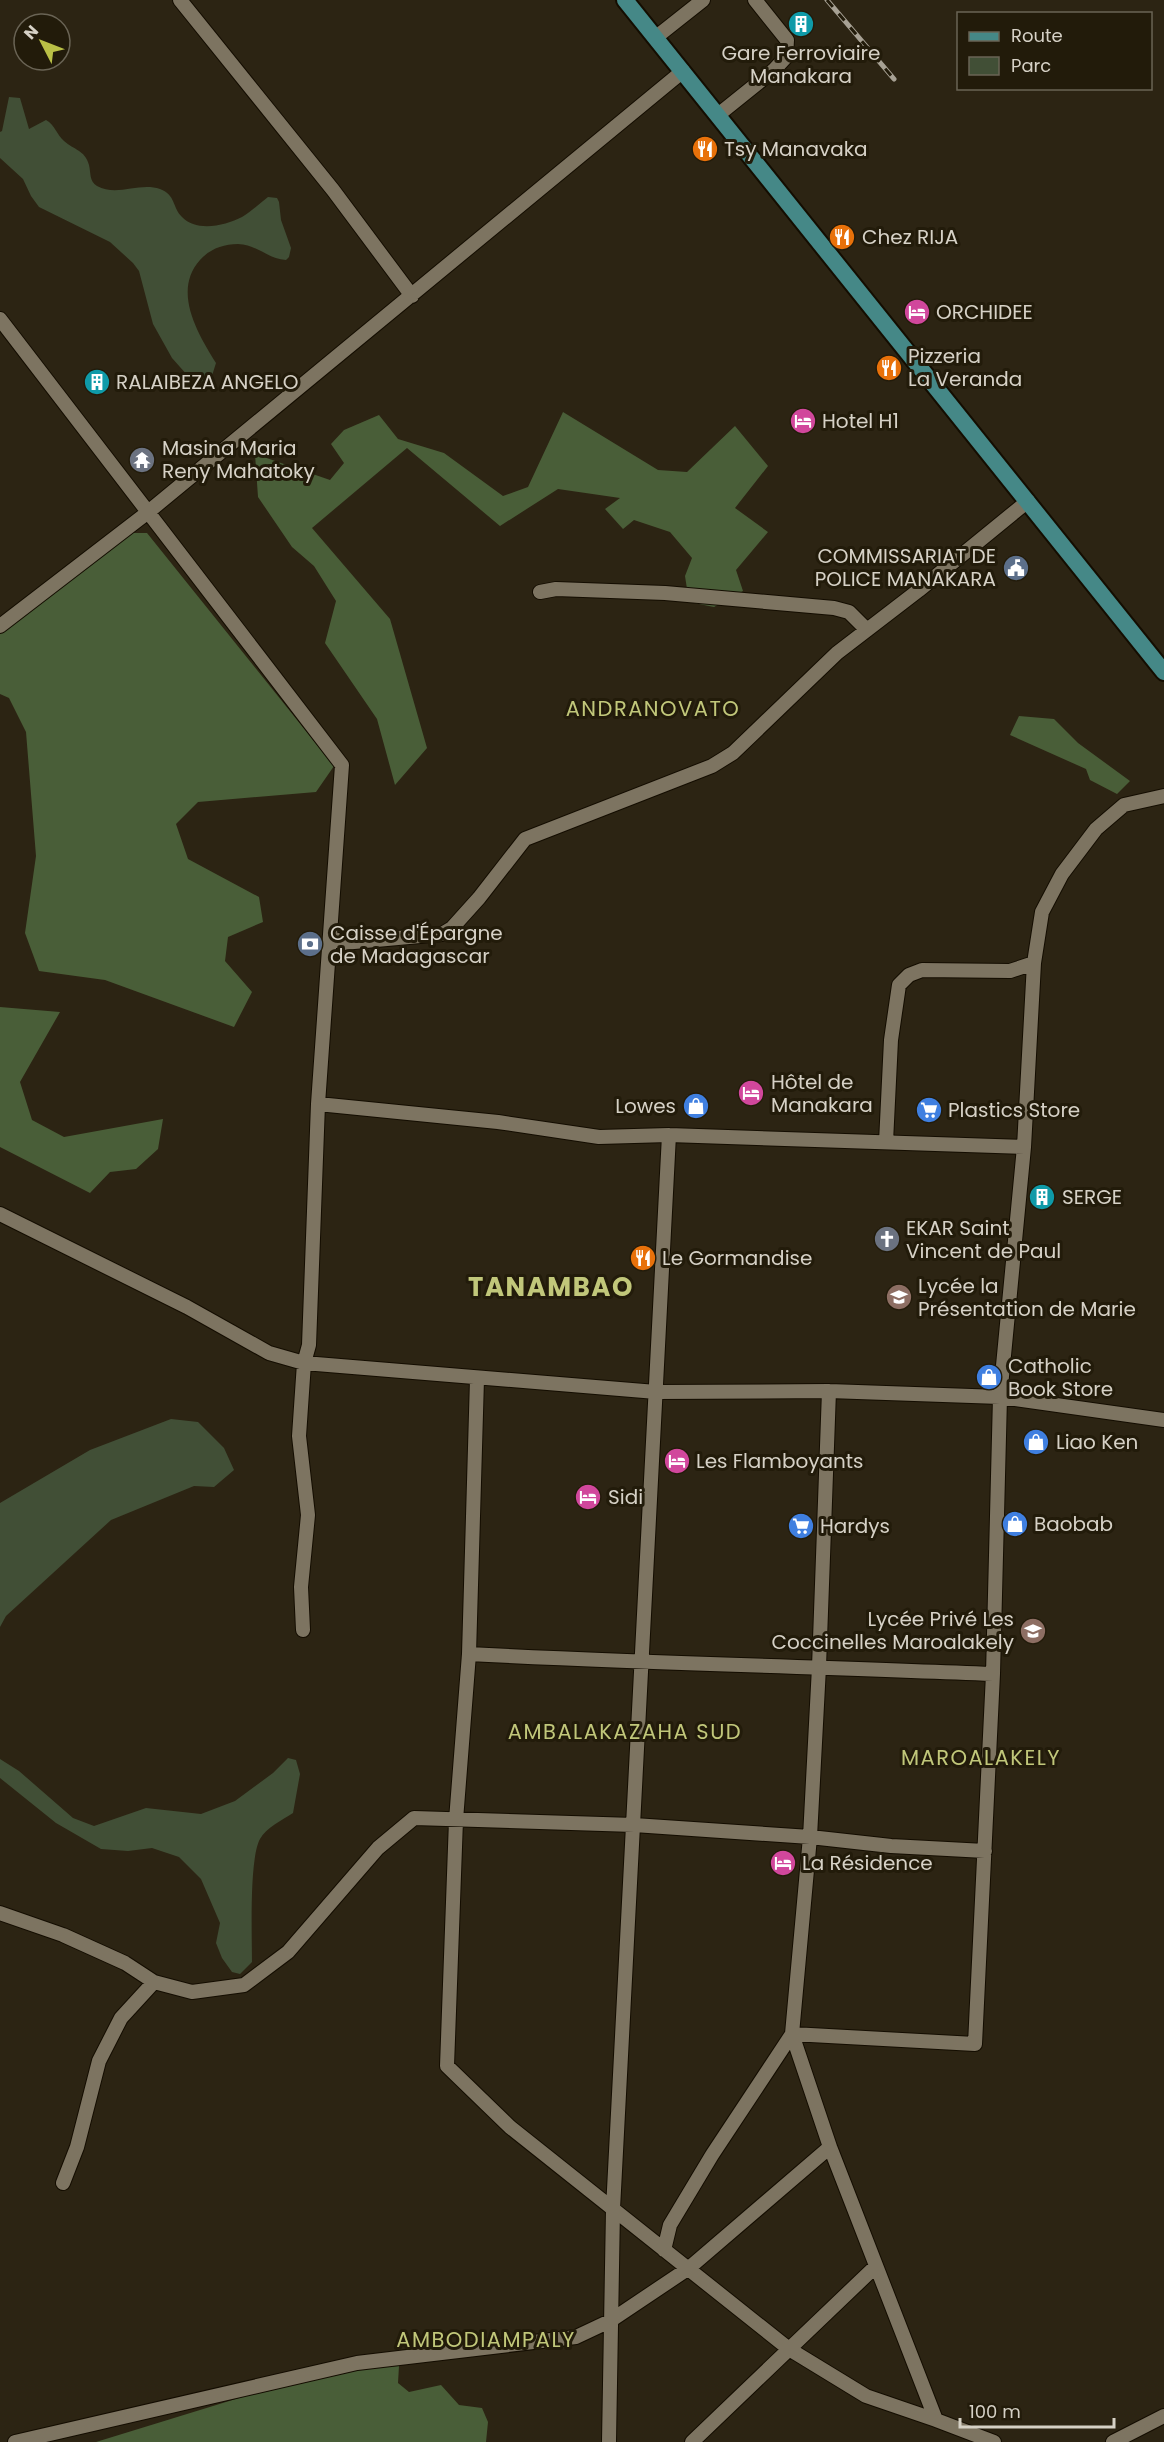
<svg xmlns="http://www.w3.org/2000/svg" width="1164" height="2442" font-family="Poppins,sans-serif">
<rect width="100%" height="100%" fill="#2c2413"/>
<path fill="#414f36" d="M 9,97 L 20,98 L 29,129 L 46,120 C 55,125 57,135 64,141 C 74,150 85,150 89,165 C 91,173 89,181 97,186 C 117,197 139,182 160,189 C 176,195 172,207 182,217 C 196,232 225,226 242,217 C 251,212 260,203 268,197 L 277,198 L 279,202 L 281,220 L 291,248 L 289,257 L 286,260 C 268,259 258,245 238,244 C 223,244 210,249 200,260 C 172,291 198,334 216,363 L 210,382 L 196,381 L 188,376 L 172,358 L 153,324 L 139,271 L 133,263 L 110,242 L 39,207 L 31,196 L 23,179 L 0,158 L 0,132 L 2,131 Z
M 171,1419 L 198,1422 L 224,1448 L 234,1470 L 214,1487 L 194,1486 L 111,1520 L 6,1616 L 0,1627 L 0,1503 L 90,1450 Z
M 288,1758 L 296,1760 L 300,1774 L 293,1813 C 282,1820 266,1828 260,1839 C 249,1859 252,1936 252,1962 L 240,1974 L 232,1972 L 222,1958 L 216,1943 L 220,1923 L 201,1879 L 179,1857 L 152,1848 L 128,1851 L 101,1849 L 56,1823 L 0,1778 L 0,1759 L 19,1771 L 73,1818 L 94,1826 L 146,1808 L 201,1814 L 235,1801 L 273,1773 Z"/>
<path fill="#495e38" d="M 563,412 L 658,470 L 687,472 L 735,426 L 768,466 L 735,508 L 768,532 L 736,570 L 743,591 L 714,607 L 689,602 L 685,576 L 692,558 L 670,532 L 634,520 L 623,529 L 605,509 L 620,498 L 558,489 L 500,526 L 407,448 L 312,528 L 390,619 L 427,748 L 395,785 L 377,719 L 325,643 L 336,601 L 314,566 L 292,547 L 258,497 L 255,454 L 330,480 L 344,463 L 331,444 L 344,430 L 379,415 L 398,439 L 444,453 L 503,496 L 528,487 Z
M 131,533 L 147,533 L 334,766 L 316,792 L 198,802 L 176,824 L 188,859 L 259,897 L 263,922 L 228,937 L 225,961 L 252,992 L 234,1027 L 105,980 L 39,971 L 25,933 L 36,856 L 26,732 L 9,698 L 0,694 L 0,633 Z
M 1019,716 L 1054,719 L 1078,743 L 1130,781 L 1117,794 L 1090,780 L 1086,769 L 1010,735 Z
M 0,1007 L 60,1012 L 20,1082 L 32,1120 L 64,1137 L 163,1119 L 158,1149 L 136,1169 L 110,1172 L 90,1193 L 0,1147 Z
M 399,2366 L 398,2383 L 409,2392 L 441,2385 L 459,2405 L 482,2408 L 488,2422 L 486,2442 L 96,2442 L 288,2383 L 352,2368 Z"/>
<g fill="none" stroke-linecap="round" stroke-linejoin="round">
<g stroke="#140d01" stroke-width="16">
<path id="minor" d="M 180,0 L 333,190 L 412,296
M 655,38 L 703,0
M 718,115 L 774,70 L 786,57 L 787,40 L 755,0
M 0,319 L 342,765 L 318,1104
M 540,592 L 556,589 L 665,593 L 834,608 L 849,612 L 867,630
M 0,626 L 147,513 L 683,71
M 331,937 L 343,943 L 442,934 L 452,928 L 479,898 L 525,839 L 712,766 L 733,753 L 837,653 L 919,590 L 1028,501
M 886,1142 L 891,1040 L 899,985 L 909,975 L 922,970 L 1010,971 L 1034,963
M 1024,1147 L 669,1135 L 599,1137 L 498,1122 L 318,1104 L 309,1345 L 304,1363 L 656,1392 L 829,1391 L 1000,1397 L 1164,1420
M 0,1214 L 187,1307 L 269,1353 L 304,1363 L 299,1436 L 308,1515 L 301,1587 L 303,1630
M 477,1379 L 469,1654 L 456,1820 L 447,2066 L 510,2127 L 789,2349 L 866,2396 L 936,2420
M 829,1391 L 819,1667 L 810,1837 L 792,2034 L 830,2147 L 936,2420 L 994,2442
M 469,1654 C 644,1663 818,1667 993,1674
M 0,1913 L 63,1935 L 125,1963 L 154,1982 L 192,1992 L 244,1985 L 288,1952 L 378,1848 L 414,1818 L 634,1825 L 810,1837 L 891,1846 L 985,1851
M 63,2183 L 77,2147 L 99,2061 L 121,2018 L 154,1982
M 664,2250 L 670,2225 L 712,2155 L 792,2034 L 975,2044 L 993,1674 L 1000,1397 L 1024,1147 L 1034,963 L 1042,912 L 1062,874 L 1096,829 L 1124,805 L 1164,796
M 15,2442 L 357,2363 L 576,2337 L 610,2321 L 689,2268 L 830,2147
M 609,2442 L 613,2209 L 669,1135
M 692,2442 L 876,2266
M 1113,2442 L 1164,2416"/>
</g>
<g stroke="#140d01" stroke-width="20">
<path id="major" d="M 625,0 L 1164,672"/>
</g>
<use href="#minor" stroke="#7d7461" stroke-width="14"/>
<use href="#major" stroke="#458887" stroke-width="16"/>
<g stroke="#a7a194" stroke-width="5">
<path id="rail" d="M 827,0 L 894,79"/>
</g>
<use href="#rail" stroke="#221b0a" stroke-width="3" stroke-dasharray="9" stroke-linecap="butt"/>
</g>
<defs>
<g id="building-disc" transform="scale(1.35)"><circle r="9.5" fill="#0f9aa8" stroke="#221b0a"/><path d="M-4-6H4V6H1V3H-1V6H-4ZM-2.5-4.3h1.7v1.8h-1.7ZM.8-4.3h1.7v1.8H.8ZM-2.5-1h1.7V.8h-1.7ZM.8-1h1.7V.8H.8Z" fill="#fff"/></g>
<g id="restaurant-disc" transform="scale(1.35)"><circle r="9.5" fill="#e8710a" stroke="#221b0a"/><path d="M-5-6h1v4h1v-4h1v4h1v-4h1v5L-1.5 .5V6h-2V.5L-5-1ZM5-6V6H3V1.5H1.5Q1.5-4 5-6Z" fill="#fff"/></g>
<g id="hotel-disc" transform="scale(1.35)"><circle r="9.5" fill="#d1479c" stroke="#221b0a"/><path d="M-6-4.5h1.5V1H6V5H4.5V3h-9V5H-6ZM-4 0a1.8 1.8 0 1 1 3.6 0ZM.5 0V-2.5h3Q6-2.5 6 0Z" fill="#fff"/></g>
<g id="temple-disc" transform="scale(1.35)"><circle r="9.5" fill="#6b7280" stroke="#221b0a"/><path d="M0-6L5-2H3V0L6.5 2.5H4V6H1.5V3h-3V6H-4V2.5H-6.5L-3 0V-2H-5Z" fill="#fff"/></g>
<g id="civic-disc" transform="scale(1.35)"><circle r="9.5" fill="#5c6f8a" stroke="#221b0a"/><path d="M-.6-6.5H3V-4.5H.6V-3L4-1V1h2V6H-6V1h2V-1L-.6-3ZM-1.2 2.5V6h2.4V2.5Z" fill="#fff"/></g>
<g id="bank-disc" transform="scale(1.35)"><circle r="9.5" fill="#5c6f8a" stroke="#221b0a"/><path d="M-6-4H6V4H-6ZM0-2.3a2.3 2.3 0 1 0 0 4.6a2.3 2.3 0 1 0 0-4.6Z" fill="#fff"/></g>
<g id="shop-disc" transform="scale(1.35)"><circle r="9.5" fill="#3f7fe0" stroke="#221b0a"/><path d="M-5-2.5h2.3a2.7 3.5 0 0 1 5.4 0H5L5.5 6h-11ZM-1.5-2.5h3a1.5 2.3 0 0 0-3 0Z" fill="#fff"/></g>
<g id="supermarket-disc" transform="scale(1.35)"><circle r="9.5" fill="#3f7fe0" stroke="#221b0a"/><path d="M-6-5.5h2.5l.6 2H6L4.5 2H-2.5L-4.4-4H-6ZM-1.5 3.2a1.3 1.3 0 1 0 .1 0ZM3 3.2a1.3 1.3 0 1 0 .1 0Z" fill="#fff"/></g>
<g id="church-disc" transform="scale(1.35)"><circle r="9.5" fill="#6b7280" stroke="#221b0a"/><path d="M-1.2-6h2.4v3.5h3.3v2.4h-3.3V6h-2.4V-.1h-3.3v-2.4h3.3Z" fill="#fff"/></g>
<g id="school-disc" transform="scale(1.35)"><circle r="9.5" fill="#8d6e63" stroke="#221b0a"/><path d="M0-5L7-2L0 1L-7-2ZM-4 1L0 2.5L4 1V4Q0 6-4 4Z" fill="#fff"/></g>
</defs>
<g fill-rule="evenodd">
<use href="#building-disc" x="801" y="24"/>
<use href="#restaurant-disc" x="705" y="149"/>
<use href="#restaurant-disc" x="842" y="237"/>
<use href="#hotel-disc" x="917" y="312"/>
<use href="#restaurant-disc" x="889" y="368"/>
<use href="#building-disc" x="97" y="382"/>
<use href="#hotel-disc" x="803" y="421"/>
<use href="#temple-disc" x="142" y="460"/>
<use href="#civic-disc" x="1016" y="568"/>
<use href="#bank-disc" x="310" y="944"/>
<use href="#hotel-disc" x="751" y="1093"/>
<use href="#shop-disc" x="696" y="1106"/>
<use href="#supermarket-disc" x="929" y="1110"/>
<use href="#building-disc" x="1042" y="1197"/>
<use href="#church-disc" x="887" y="1239"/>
<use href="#restaurant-disc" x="643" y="1258"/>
<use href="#school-disc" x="899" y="1297"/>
<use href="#shop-disc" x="989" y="1377"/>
<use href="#shop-disc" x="1036" y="1442"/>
<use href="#hotel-disc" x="677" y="1461"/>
<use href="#hotel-disc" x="588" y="1497"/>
<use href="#shop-disc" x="1015" y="1524"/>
<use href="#supermarket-disc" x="801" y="1526"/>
<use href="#school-disc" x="1033" y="1631"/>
<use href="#hotel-disc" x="783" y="1863"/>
</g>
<g text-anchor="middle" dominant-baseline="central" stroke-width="6" stroke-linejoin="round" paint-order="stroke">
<g font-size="20" fill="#d6d1c6" stroke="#221b0a" text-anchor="start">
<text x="801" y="53" text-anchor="middle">Gare Ferroviaire<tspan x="801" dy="23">Manakara</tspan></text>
<text x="724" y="149">Tsy Manavaka</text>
<text x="862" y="237">Chez RIJA</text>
<text x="936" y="312">ORCHIDEE</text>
<text x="908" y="356">Pizzeria<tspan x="908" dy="23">La Veranda</tspan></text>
<text x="116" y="382">RALAIBEZA ANGELO</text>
<text x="822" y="421">Hotel H1</text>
<text x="162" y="448">Masina Maria<tspan x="162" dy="23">Reny Mahatoky</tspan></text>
<text x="996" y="556" text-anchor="end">COMMISSARIAT DE<tspan x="996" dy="23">POLICE MANAKARA</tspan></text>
<text x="330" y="933">Caisse d'Épargne<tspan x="330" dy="23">de Madagascar</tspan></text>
<text x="771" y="1082">Hôtel de<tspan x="771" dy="23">Manakara</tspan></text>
<text x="676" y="1106" text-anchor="end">Lowes</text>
<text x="948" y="1110">Plastics Store</text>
<text x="1062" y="1197">SERGE</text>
<text x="906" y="1228">EKAR Saint<tspan x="906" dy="23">Vincent de Paul</tspan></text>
<text x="662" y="1258">Le Gormandise</text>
<text x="918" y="1286">Lycée la<tspan x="918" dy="23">Présentation de Marie</tspan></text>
<text x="1008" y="1366">Catholic<tspan x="1008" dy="23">Book Store</tspan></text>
<text x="1056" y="1442">Liao Ken</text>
<text x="696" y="1461">Les Flamboyants</text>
<text x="608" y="1497">Sidi</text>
<text x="1034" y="1524">Baobab</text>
<text x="820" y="1526">Hardys</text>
<text x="1014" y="1619" text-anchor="end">Lycée Privé Les<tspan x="1014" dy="23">Coccinelles Maroalakely</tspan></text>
<text x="802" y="1863">La Résidence</text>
</g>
<g font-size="21" letter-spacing="1.5" fill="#c1c77a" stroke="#221b0a">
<text x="653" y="708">ANDRANOVATO</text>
<text x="625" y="1731">AMBALAKAZAHA SUD</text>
<text x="981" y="1757">MAROALAKELY</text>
<text x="486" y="2339">AMBODIAMPALY</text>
</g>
<g font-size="26" font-weight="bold" letter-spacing="1.5" fill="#c1c77a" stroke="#221b0a">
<text x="551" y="1287">TANAMBAO</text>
</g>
</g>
<rect x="957" y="12" width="195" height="78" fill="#221b0a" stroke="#6a6455" stroke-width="1.5"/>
<rect x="969" y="32" width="30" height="9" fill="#458887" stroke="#6a6455" stroke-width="1.5"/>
<text x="1011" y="42" font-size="18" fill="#d6d1c6">Route</text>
<rect x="969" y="57" width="30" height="18" fill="#414f36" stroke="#6a6455" stroke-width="1.5"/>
<text x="1011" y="72" font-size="18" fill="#d6d1c6">Parc</text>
<g transform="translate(42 42) rotate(312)"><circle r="28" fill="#221b0a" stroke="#6a6455" stroke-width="1.5"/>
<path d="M0-4.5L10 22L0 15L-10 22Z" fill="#bac046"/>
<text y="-9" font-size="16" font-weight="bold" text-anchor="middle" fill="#d6d1c6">N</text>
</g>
<path d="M960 2418v9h154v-9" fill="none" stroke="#d6d1c6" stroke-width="3"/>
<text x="969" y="2418" font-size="18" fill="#d6d1c6" stroke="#221b0a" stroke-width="4.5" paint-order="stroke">100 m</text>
</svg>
